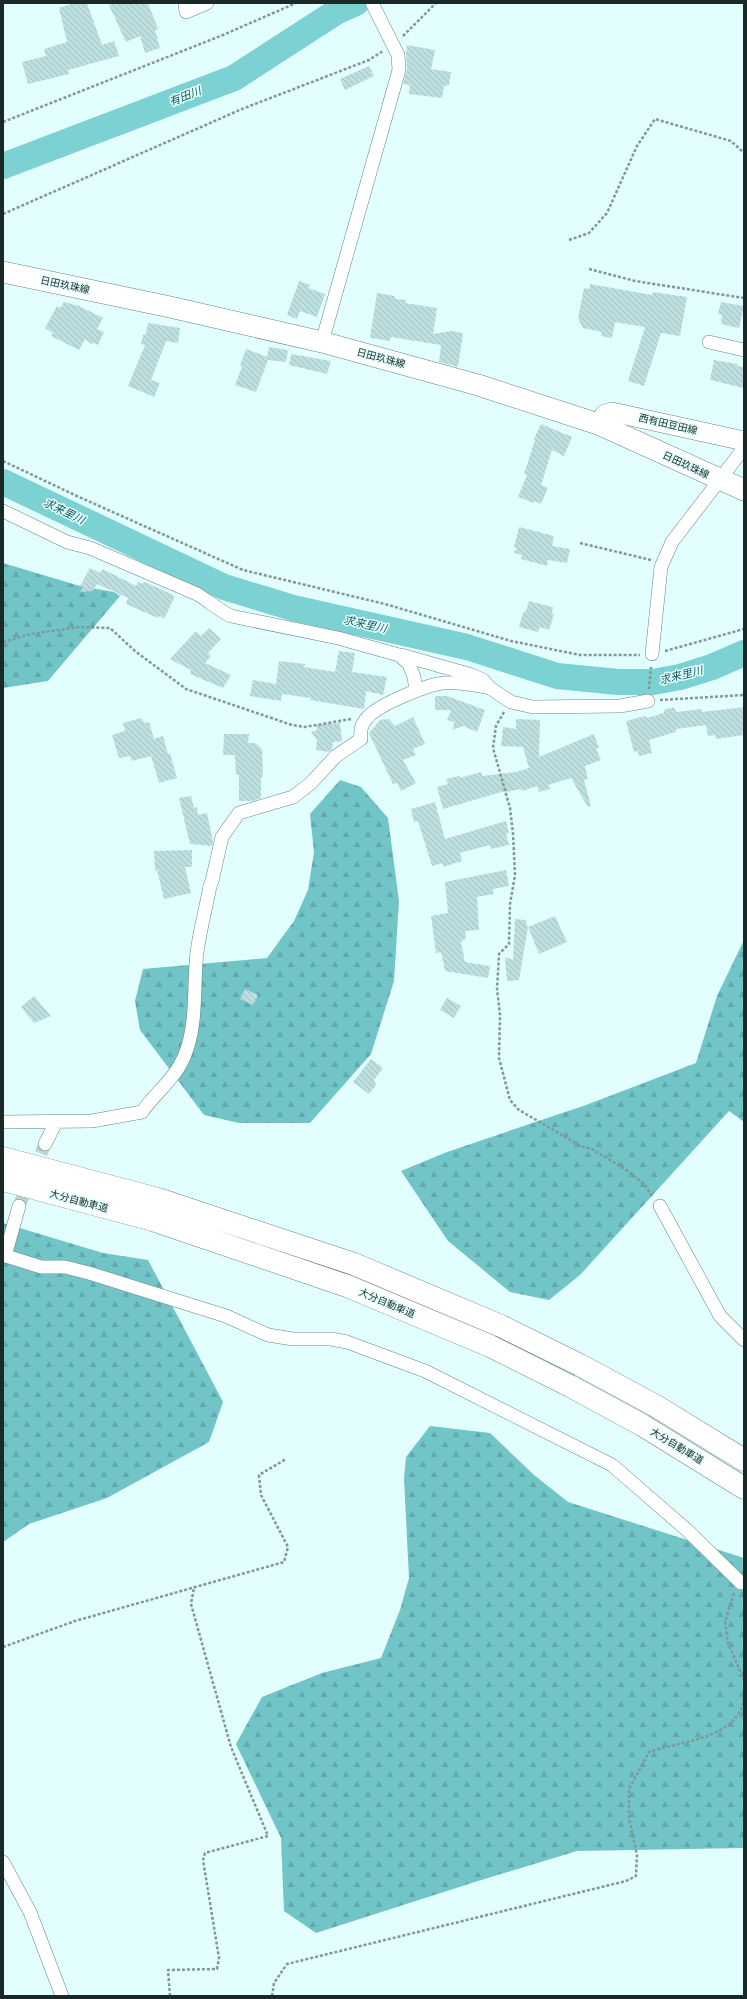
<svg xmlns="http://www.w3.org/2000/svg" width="747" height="1999" font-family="'Crimson Pro','Noto Sans JP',serif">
<defs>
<pattern id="forest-firs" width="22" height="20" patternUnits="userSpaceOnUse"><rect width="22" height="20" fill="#71c5c7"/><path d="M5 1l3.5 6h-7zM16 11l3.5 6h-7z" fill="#61a9ab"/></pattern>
<pattern id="building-back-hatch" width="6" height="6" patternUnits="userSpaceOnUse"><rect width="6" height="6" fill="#bedfdf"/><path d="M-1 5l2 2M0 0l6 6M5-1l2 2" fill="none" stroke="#a3bfbf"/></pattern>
</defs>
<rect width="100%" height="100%" fill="#e3fefe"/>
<path fill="url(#forest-firs)" d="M 3,563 L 80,586 L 114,592 L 120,596 L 48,681 L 3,688 Z
M 340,780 L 361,787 L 388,818 L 399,901 L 394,981 L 371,1054 L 310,1123 L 239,1123 L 204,1115 L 140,1030 L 135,1001 L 143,969 L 267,958 L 294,921 L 308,890 L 314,852 L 310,814 Z
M 744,940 L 744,1122 L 729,1111 L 580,1275 L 549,1300 L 510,1292 L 448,1241 L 401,1171 L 447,1152 L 586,1105 L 696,1063 L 717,996 Z
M 3,1223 L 103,1253 L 148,1260 L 223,1402 L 209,1442 L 107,1498 L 29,1524 L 3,1542 Z
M 430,1426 L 490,1433 L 534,1475 L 568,1502 L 744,1558 L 744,1848 L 577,1851 L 478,1881 L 316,1933 L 284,1911 L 281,1838 L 236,1744 L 262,1697 L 322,1673 L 381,1658 L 400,1610 L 409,1578 L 404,1479 L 406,1457 Z"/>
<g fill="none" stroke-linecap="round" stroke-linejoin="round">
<path stroke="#7cd1d2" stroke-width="26" d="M 3,166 L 234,78 L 336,12 L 356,3
M 3,482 L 224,587 L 293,608 L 467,647 L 557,676 L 618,682 L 653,682 L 680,677 L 712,667 L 744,653"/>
</g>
<path fill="url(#building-back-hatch)" d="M 74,3 L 87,3 L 102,45 L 114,41 L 119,56 L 68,70 L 69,74 L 28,84 L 22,62 L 46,56 L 44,49 L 67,42 L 59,8 Z
M 108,3 L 148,3 L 158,29 L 155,30 L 160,48 L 145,53 L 140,36 L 126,42 Z
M 407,45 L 435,50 L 431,69 L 451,72 L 449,85 L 444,86 L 442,98 L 409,94 L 410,85 L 403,84 L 407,70 L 406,53 Z
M 369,66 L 374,76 L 345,90 L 340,79 Z
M 299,281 L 310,285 L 308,288 L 325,294 L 317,317 L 300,311 L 297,319 L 287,315 Z
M 590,284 L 652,295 L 653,292 L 687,297 L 680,336 L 661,333 L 644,386 L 628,381 L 645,327 L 615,322 L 612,338 L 601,336 L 602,332 L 583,328 L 578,318 L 584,288 L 590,289 Z
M 377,293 L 395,296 L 395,299 L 406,300 L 405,303 L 437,308 L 433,334 L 452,331 L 463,333 L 458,367 L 439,362 L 441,345 L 391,337 L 390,341 L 370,338 Z
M 64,302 L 79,306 L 103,318 L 97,329 L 104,332 L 98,345 L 94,343 L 92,344 L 85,339 L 79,350 L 51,336 L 53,333 L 45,328 L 57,306 L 60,308 Z
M 721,302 L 744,306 L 739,328 L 721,324 L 722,315 L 718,314 Z
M 148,323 L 180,328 L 178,343 L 166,341 L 151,380 L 160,383 L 154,397 L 128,386 L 145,345 L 141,344 L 143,335 L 146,334 Z
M 269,347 L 288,350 L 286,362 L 268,360 L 256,392 L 235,385 L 242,367 L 240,365 L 246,349 L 267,357 Z
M 291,354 L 331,361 L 327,374 L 289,365 Z
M 714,360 L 737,364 L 737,366 L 744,367 L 744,388 L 710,380 Z
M 541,424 L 572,437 L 564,456 L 552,450 L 541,485 L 548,488 L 541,504 L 535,501 L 534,503 L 518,497 L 527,475 L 524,474 L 535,440 L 534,439 Z
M 519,527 L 554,536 L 552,546 L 570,549 L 567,563 L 548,560 L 547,566 L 521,559 L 522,555 L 514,553 L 517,548 L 514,547 Z
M 90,568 L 100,573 L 103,569 L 136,586 L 138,582 L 141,584 L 145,582 L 175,596 L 164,619 L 160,616 L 158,618 L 126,604 L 128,598 L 97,584 L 93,591 L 80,592 L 83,587 L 80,586 Z
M 529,601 L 553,607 L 552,614 L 554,614 L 549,630 L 540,627 L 538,632 L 519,627 L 523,613 L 526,611 Z
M 209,628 L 221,639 L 208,653 L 211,656 L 205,663 L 231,675 L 223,688 L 190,674 L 191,670 L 170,659 L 196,631 L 201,636 Z
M 339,651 L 355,653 L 352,672 L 387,677 L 383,695 L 366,691 L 364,709 L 310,700 L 311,698 L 282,694 L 281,701 L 250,696 L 253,680 L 276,684 L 279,661 L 305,664 L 304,667 L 335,672 Z
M 435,696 L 447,696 L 485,710 L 477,732 L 463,726 L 453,730 L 454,722 L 447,720 L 451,710 L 435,710 Z
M 674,707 L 676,712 L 702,709 L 702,712 L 744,707 L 744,735 L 716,739 L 715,735 L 708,736 L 706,725 L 676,729 L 676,732 L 649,740 L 652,753 L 639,756 L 638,751 L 634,752 L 626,721 L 645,716 L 647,718 L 664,713 L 664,710 Z
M 413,717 L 425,744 L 413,749 L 416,755 L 403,760 L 416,783 L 401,791 L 397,783 L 393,784 L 369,733 L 380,720 L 389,719 L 395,726 Z
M 141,718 L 145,723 L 149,722 L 154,739 L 163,736 L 168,754 L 170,753 L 177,778 L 159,783 L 151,756 L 132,761 L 130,756 L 119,758 L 112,735 L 125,731 L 123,723 Z
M 516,719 L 540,720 L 539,757 L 594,734 L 599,748 L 596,749 L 601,760 L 585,766 L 588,779 L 584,780 L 591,806 L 588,807 L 571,778 L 548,785 L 550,789 L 539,792 L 537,786 L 522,791 L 521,789 L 505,792 L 505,791 L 443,809 L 437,787 L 448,784 L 446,779 L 459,776 L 460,778 L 481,772 L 482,776 L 516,772 L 529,768 L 523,747 L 501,746 L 503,727 L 516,729 Z
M 340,723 L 342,741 L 333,742 L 332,749 L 329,752 L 316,750 L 317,740 L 311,732 L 317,730 L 316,725 Z
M 224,734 L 249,734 L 248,743 L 255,743 L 262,749 L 263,777 L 261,777 L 261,798 L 253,801 L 239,801 L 239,775 L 236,775 L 235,755 L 223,755 Z
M 191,796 L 194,808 L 197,807 L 198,815 L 207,813 L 213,841 L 212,846 L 190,844 L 179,798 Z
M 435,802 L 445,839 L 506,821 L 509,833 L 506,834 L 509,845 L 491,849 L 490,845 L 460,853 L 462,861 L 443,867 L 443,863 L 432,866 L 418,821 L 414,822 L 411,809 Z
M 192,850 L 192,867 L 185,867 L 191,893 L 164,899 L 157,870 L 155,870 L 154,851 Z
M 506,870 L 509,886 L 493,889 L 494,894 L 477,897 L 479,930 L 465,931 L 466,938 L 461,942 L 465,962 L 490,966 L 488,978 L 445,971 L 441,952 L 436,953 L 431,916 L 448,913 L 445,882 Z
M 555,916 L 567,942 L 539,954 L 528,927 Z
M 515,919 L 525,920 L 528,927 L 519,980 L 507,981 L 505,957 L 513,960 Z
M 245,989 L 258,995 L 253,1005 L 240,999 Z
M 34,996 L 51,1016 L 34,1023 L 21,1007 Z
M 447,998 L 461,1006 L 454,1018 L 440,1010 Z
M 371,1059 L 383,1068 L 374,1080 L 376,1085 L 369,1094 L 353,1082 Z"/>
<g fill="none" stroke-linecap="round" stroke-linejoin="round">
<path stroke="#bbd3d3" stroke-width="13" stroke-dasharray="13 6" stroke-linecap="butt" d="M 19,1206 L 45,1144"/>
<g stroke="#658484" stroke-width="14">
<path id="street" d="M 185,3 L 186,12 L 207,3
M 322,342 L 399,70 L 398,55 L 372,3
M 709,342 L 744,350
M 3,511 L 67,542 L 90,548 L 197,594 C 209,601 218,610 231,616 L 338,638 L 399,655 L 409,664 L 414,677 L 416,691
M 652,654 L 661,567 L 672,542 L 744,448
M 401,655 L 472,675 L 483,680 L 490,688 L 511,702 L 533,707 L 620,706 L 648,701
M 3,1122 L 92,1121 L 142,1112 C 155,1093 175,1079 184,1057 C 198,1025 193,986 197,952 C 200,930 206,908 210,886 L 212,881 L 222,837 L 239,813 L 293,797 L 311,783 L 336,756 L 361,739 C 360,730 361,724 368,717 C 378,705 428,684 444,683 C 459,682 475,685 490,688
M 45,1144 L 56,1122
M 660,1206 L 720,1316 L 744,1340
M 3,1255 L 41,1267 L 65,1267 L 89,1273 L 226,1316 L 268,1335 L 293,1339 L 331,1339 L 347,1342 L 425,1371 L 612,1465 L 688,1531 L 741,1583
M 5,1256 L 19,1206
M 3,1862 L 30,1912 L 62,1996"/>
</g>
<g stroke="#658484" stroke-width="20">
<path id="secondary" d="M 598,424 L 605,414 L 612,412 L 744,441"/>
</g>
<g stroke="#658484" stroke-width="22">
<path id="primary" d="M 3,272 L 170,307 L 322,342 L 478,385 L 598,424 L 744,490"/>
</g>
<g stroke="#658484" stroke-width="23">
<path id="highway" d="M 3,1158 L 158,1199 L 354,1264 L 501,1326 L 580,1365 L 656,1406 L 744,1460
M 3,1180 L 153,1220 L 347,1286 L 490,1346 L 570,1386 L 642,1425 L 744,1488"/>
</g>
<path stroke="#829797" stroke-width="2.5" stroke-dasharray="3 2" stroke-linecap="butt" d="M 403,36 L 436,3
M 3,122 L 223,35 L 296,3
M 3,214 L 242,109 L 369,60 L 383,51
M 569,240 L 589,233 L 607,213 L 637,146 L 655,119 L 731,141 L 744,153
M 589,269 L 635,281 L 744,298
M 3,461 L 79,497 L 243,570 L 385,604 L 511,641 L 580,655 L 640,655
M 580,543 L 651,560
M 3,642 L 31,634 L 80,627 L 110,628 L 135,651 L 186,689 L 292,725 L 305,727 L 351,719
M 665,651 L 744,629
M 649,689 L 651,667
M 660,700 L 744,695
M 504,712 L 496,726 L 493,748 L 510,808 L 513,834 L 515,875 L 510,904 L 509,944 L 499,954 L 497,989 L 500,1015 L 499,1058 L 510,1100 L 519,1110 L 581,1146 L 594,1150 L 626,1170 L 644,1184 L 652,1196
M 734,1593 L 725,1622 L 728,1643 L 744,1680
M 3,1647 L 75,1621 L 284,1562 L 288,1547 L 261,1495 L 259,1475 L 286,1459
M 170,1996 L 168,1970 L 217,1969 L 219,1958 L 203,1860 L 205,1853 L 268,1836 L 231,1747 L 191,1604 L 194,1587
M 272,1996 L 274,1983 L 287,1964 L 626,1881 L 636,1876 L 637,1855 L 629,1818 L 629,1789 L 649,1752 C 677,1742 725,1740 740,1711 C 743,1707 743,1701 744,1696"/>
<use href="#street" stroke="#fff" stroke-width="13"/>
<use href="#secondary" stroke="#fff" stroke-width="19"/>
<use href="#primary" stroke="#fff" stroke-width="21"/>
<use href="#highway" stroke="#fff" stroke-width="22"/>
</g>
<g text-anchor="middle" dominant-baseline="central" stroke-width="3" stroke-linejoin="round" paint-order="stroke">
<g font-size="10" fill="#1b2828" stroke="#e3fefe">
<text transform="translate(65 285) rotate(12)">日田玖珠線</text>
<text transform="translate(381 358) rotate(15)">日田玖珠線</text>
<text transform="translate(668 424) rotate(13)">西有田豆田線</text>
<text transform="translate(686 465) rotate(25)">日田玖珠線</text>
<text transform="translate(79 1201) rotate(15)">大分自動車道</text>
<text transform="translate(387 1303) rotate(23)">大分自動車道</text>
<text transform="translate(677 1446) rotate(31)">大分自動車道</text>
</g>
<g font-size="11" font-style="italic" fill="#115b5c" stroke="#e3fefe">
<text transform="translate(185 96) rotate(-21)">有田川</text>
<text transform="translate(64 511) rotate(26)">求来里川</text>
<text transform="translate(365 624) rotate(13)">求来里川</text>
<text transform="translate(681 675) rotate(-14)">求来里川</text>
</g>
</g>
<rect width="747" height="1999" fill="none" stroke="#1b2828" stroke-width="8"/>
</svg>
